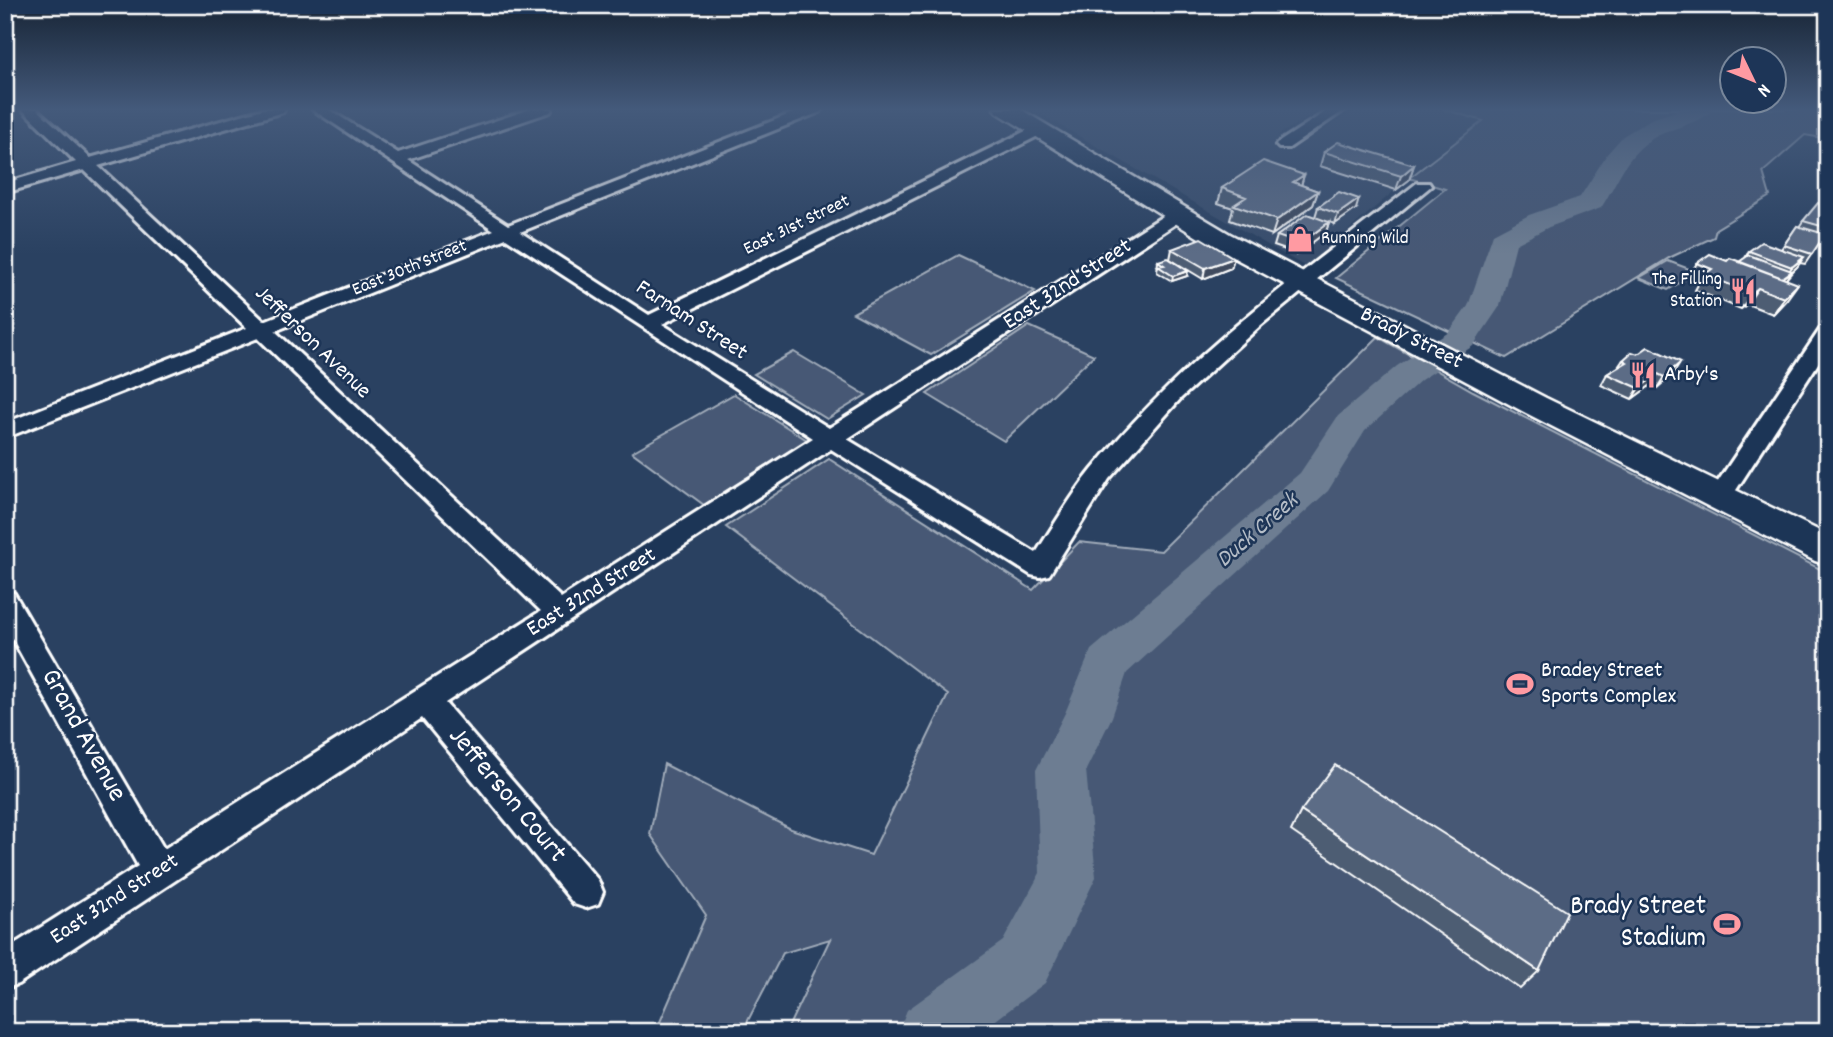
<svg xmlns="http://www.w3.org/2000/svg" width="1833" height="1037" font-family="Dekko,sans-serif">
<rect width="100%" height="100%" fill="#2a4161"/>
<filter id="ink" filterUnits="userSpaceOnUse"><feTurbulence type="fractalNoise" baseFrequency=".0143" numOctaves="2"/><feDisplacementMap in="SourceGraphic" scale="14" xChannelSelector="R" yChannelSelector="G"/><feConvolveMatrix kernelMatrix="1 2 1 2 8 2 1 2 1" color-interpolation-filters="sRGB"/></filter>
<g filter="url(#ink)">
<path fill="#394e6c" d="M 1032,109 L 1321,109 L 1278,135 L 1298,143 L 1358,109 L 1443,109 L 1483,120 L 1409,178 L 1306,267 Z"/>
<path fill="#465975" stroke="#a2acba" stroke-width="2" d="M 1443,109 L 1828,109 L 1828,116 L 1821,122 L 1828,125 L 1828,139 L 1805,135 L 1763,172 L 1770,196 L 1716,229 L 1714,237 L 1669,258 L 1506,358 L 1336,278 L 1445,189 L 1409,178 L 1483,121 Z
M 958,255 L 1035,291 L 931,355 L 853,313 Z
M 1668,261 L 1697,272 L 1668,290 L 1639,278 Z
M 1029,326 L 1094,355 L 1004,441 L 927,394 Z
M 1378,337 L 1473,391 L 1828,573 L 1828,1032 L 786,1032 L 830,939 L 783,953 L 742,1032 L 643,1032 L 660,1022 L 706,915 L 650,834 L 664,764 L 791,829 L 871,855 L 948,695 L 726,527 L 829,459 L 1033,590 L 1079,542 L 1161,551 Z
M 794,352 L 866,395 L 827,419 L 754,374 Z
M 734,394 L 807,440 L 704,505 L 632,452 Z"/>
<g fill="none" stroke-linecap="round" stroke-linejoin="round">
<path fill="#6d7d92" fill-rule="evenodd" d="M 1683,109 L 1713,109 C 1702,124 1666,128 1649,141 C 1624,158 1617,184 1601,208 L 1549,227 L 1516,244 L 1500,306 L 1473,346 L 1421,380 L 1365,431 L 1328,491 L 1127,673 L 1112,717 L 1086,770 L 1096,877 L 1045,983 L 980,1032 L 898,1032 L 907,1010 L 1003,941 L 1040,873 L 1036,770 L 1065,713 L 1091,650 L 1300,473 L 1338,416 L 1397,366 L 1449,332 L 1468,306 L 1493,234 L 1529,215 L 1580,197 L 1607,154 L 1623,136 L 1651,119 Z"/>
<g stroke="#fff" stroke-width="6">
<path id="minor" d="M 22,109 L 37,109 L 90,158 L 263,109 L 285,109 L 283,112 L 98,166 L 264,321 L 494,230 L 312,109 L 328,109 L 398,153 L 531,109 L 552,109 L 550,112 L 408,160 L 508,225 L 803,109 L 822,109 L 820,112 L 520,232 L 649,315 L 1034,127 L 1044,127 L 1046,130 L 1044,133 L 662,324 L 829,428 L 1171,211 L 1183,211 L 1185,215 L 1183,219 L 847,439 L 1036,553 C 1054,525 1071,496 1092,470 C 1183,357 1304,271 1417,183 L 1429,183 L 1431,186 L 1261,325 L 1181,398 L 1109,479 L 1049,575 L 1040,577 L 1031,575 L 831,449 L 445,703 L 598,880 L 603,892 L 598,904 L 586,908 L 574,904 L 422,718 L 18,984 L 5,989 L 5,950 L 138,866 L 5,625 L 5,590 L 14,593 L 164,849 L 541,611 L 258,338 L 5,438 L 5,423 L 247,328 L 84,170 L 5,193 L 5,183 L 76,162 ZM 506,238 L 813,438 L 561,598 L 275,331 Z
M 1330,109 L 1346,109 L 1289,148 L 1279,148 L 1276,145 L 1279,142 Z
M 1828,326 L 1828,348 L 1727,504 L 1719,506 L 1711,504 L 1707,498 L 1711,492 L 1821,328 Z"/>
</g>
<g stroke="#fff" stroke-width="5">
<path id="highway" d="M 994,109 L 1020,109 L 1230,234 L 1546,398 L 1828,535 L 1828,565 L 1815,561 L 1524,412 L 1212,246 L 998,113 Z"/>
</g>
<use href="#minor" fill="#1d3557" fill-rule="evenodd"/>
<use href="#highway" fill="#1d3557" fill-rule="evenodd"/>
</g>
<path fill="#4e5d73" stroke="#fff" stroke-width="2" d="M 1324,152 L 1414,165 L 1409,180 L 1396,190 L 1320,166 Z
M 1304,175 L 1301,185 L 1318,191 L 1313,205 L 1272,235 L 1230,220 L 1233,208 L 1218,203 L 1222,188 Z
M 1828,206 L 1828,233 L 1823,239 L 1822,239 L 1805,264 L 1800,263 L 1786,279 L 1787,299 L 1773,314 L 1747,304 L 1741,309 L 1695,290 L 1699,283 L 1688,278 L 1697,263 L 1727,261 L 1739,262 L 1745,258 L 1749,251 L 1781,249 L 1797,226 L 1799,227 L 1803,221 Z
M 1318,207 L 1356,209 L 1335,224 L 1329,222 L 1326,232 L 1297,254 L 1274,246 L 1277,236 L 1315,217 Z
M 1172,249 L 1234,258 L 1231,268 L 1203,279 L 1170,259 Z
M 1158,261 L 1187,276 L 1172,281 L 1157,272 Z
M 1623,360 L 1674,373 L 1657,388 L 1651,385 L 1632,399 L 1601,385 L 1607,374 L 1618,367 Z
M 1301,811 L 1539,971 L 1520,989 L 1291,831 Z"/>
<path fill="#404c5e" stroke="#fff" stroke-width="2" d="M 1414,165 L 1409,180 L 1396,190 L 1401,176 Z
M 1304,175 L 1300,189 L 1293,182 Z
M 1318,191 L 1313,205 L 1272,235 L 1277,220 Z
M 1359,199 L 1356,209 L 1335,224 L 1338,214 Z
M 1329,222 L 1326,232 L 1297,254 L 1300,244 Z
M 1804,257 L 1797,267 L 1790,273 L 1785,281 L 1779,280 L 1787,274 L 1792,267 Z
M 1234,258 L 1231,268 L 1203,279 L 1205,268 Z
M 1188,271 L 1187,276 L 1172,281 L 1173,276 Z
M 1798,284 L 1787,299 L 1773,314 L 1784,298 Z
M 1758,288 L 1747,304 L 1741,309 L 1752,293 Z
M 1681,362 L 1674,373 L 1657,388 L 1664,377 Z
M 1658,374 L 1651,385 L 1632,399 L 1639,388 Z"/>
<path fill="#5b6c86" stroke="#fff" stroke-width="2" d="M 1338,142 L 1414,165 L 1401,176 L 1324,152 Z
M 1263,161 L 1304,175 L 1293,182 L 1318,191 L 1277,220 L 1234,205 L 1246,197 L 1222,188 Z
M 1339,192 L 1359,199 L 1338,214 L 1318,207 Z
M 1818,203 L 1828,206 L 1828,228 L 1803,221 Z
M 1307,214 L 1329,222 L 1300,244 L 1277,236 Z
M 1797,226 L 1825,234 L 1812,254 L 1784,245 Z
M 1201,238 L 1234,258 L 1205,268 L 1172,249 Z
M 1761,242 L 1804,257 L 1792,267 L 1749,251 Z
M 1710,254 L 1727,261 L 1730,258 L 1798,284 L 1784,298 L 1758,288 L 1752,293 L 1704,275 L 1712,269 L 1697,263 Z
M 1749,255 L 1792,271 L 1782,278 L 1739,262 Z
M 1168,258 L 1188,271 L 1173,276 L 1158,266 L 1164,265 L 1158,261 Z
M 1648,347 L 1681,362 L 1664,377 L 1658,374 L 1639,388 L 1607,374 L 1627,362 L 1623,360 L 1632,352 L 1638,354 Z
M 1335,765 L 1567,912 L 1539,971 L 1301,811 Z"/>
</g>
<linearGradient id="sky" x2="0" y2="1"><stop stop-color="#172435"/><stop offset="0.43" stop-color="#445a7b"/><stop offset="1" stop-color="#445a7b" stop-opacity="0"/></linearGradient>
<rect width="1833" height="254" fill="url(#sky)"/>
<defs>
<g id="shop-bare" transform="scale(2.1)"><path d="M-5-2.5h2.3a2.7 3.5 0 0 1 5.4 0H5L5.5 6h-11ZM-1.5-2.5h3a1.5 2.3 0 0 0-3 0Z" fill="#ff9aa2" stroke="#1d3557" stroke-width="2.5" paint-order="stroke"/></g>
<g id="restaurant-bare" transform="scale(2.1)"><path d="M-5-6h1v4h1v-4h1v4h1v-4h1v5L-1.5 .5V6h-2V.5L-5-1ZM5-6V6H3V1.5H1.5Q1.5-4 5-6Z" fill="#ff9aa2" stroke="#1d3557" stroke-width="2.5" paint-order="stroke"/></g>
<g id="stadium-bare" transform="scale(2.1)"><path d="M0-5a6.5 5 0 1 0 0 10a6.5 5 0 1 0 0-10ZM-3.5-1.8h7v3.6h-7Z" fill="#ff9aa2" stroke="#1d3557" stroke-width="2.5" paint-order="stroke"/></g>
</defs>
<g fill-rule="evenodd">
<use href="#shop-bare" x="1300" y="239"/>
<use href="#restaurant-bare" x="1743" y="291"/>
<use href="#restaurant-bare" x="1643" y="375"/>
<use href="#stadium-bare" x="1520" y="684"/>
<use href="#stadium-bare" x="1727" y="924"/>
</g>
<g text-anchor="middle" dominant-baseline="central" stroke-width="5" stroke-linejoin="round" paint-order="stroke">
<g font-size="19" fill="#fff" stroke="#1d3557">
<text transform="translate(797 226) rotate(-26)">East 31st Street</text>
<text transform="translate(410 269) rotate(-22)">East 30th Street</text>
</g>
<g font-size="19" fill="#fff" stroke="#1d3557" text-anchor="start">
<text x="1321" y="239">Running Wild</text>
<text x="1722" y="280" text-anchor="end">The Filling<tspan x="1722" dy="22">Station</tspan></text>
</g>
<g font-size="23" fill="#fff" stroke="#1d3557">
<text transform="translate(1068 285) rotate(-33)">East 32nd Street</text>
<text transform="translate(691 321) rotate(33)">Farnam Street</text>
<text transform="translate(1411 339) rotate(27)">Brady Street</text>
<text transform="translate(312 343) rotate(44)">Jefferson Avenue</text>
<text transform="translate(592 593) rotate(-32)">East 32nd Street</text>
<text transform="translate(115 900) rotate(-33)">East 32nd Street</text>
</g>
<g font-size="23" fill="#fff" stroke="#1d3557" text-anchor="start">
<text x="1664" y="375">Arby's</text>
<text x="1541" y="671">Bradey Street<tspan x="1541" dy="26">Sports Complex</tspan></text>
</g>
<g font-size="24" font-style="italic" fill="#b6bec8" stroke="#1d3557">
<text transform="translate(1258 531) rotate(-41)">Duck Creek</text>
</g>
<g font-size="28" fill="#fff" stroke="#1d3557">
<text transform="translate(82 736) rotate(61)">Grand Avenue</text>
<text transform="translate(506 796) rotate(50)">Jefferson Court</text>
</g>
<g font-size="28" fill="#fff" stroke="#1d3557" text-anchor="end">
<text x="1706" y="908">Brady Street<tspan x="1706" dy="32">Stadium</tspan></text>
</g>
</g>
<rect width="1833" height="1037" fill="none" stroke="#1d3557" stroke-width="28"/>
<rect x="14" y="14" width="1805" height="1009" fill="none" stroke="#fff" stroke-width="2.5" filter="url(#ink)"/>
<g transform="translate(1753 80) rotate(133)"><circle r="33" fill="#1d3557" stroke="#77869a" stroke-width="2"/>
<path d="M0-5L12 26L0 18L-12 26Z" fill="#ff9aa2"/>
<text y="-10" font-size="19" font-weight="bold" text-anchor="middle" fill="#ffffff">N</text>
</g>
</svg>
